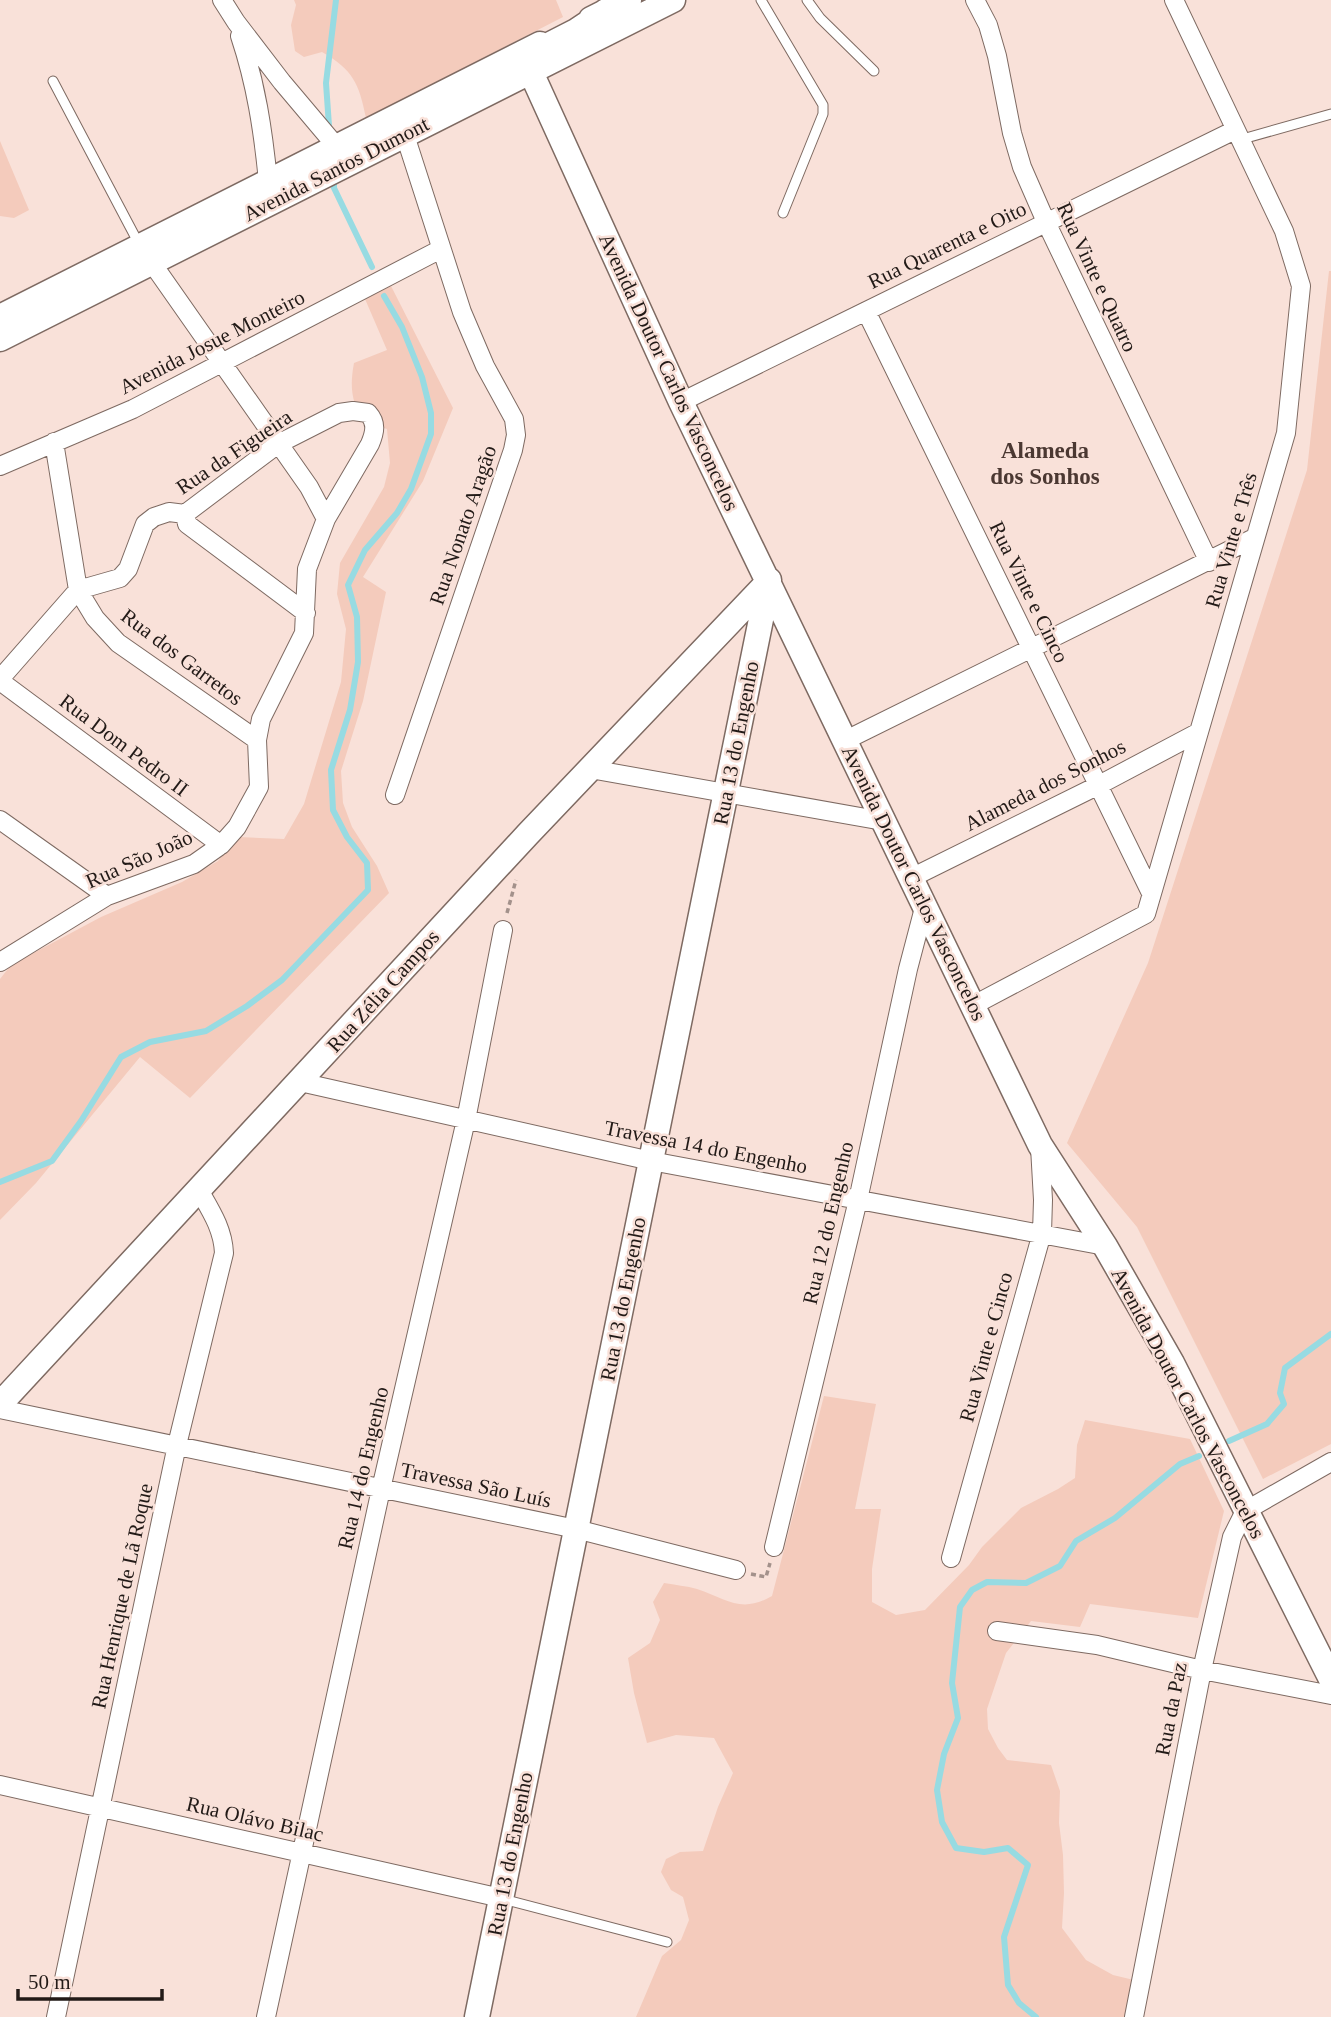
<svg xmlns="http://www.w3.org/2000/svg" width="1331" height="2017" font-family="'Times New Roman',serif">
<rect width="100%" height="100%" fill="#f9e1d9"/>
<path fill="#f4cbbc" d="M 294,0 L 556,0 L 563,17 L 366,118 C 359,83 353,70 322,52 L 304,57 L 295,51 L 291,25 L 296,5 Z
M 0,141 L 29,210 L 14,218 L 0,216 Z
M 1329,271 L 1331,271 L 1331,1444 L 1263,1479 L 1137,1227 L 1067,1143 L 1148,963 L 1307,470 Z
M 391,286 L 453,408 L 423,481 L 363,577 L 386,592 L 363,701 L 341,771 L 343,803 L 352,827 L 377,866 L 389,893 L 190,1098 L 140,1057 L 36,1183 L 0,1220 L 0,979 L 11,965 L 101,917 L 182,882 L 218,861 L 238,837 L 284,839 L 304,804 L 341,682 L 346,629 L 337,594 L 340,563 L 384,487 L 390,463 L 387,429 C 381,427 371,426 366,421 C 350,405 350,384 354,363 L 387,350 L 365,299 Z
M 824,1396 L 876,1404 L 855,1509 L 881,1509 L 872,1569 L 872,1602 L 896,1615 L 925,1610 L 969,1565 L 982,1547 L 1021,1508 L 1058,1489 L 1075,1478 L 1077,1445 L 1085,1420 L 1190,1439 L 1224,1511 L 1198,1618 L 1090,1604 L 1080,1627 L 1031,1621 L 1006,1653 L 987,1709 L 988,1729 L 998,1748 L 1007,1760 L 1051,1765 L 1060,1791 L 1059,1823 L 1063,1855 L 1064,1893 L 1062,1928 L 1086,1960 L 1113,1975 L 1138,1981 L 1129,2017 L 636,2017 L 662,1956 L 681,1940 L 689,1920 L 683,1897 L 671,1890 L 661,1872 L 666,1859 L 680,1852 L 703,1851 L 718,1807 L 733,1773 L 714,1738 L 676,1735 L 647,1743 L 634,1693 L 628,1658 L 650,1643 L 660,1620 L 653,1602 L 664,1583 C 675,1585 687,1586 697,1589 C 727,1599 741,1614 772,1596 Z"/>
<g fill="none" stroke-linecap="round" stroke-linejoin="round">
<path stroke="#97dbe2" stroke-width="6" d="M 329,126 L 326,83 L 336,0
M 334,183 L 334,188 L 372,267
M 0,1182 L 52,1161 L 81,1121 L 121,1057 L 150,1042 L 206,1031 L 247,1006 L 282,980 L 368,890 L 367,863 L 347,837 L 333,810 L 331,770 L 350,710 L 358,662 L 357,617 L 348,585 L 365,550 L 397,513 L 411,489 L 431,434 L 431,413 L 422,377 L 402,327 L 384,296
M 1229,1441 L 1267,1424 L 1284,1404 L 1280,1393 L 1285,1368 L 1331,1334
M 1036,2017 L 1019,2003 L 1008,1985 L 1004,1937 L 1028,1865 L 1008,1848 L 984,1852 L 956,1848 L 942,1822 L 937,1790 L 944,1754 L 958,1718 L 952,1683 L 960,1607 L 972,1590 L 987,1582 L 1026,1583 L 1060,1566 L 1076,1541 L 1115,1518 L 1180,1464 L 1199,1456"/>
<g stroke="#7e6a62" stroke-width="11">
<path id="lane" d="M 761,0 L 823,105 L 823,114 L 783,213
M 807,0 L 820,18 L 874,71
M 53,81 L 139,244
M 1239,140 L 1331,114
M 503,1899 L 667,1942"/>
</g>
<g stroke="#7e6a62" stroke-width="20">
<path id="street" d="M 222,0 L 236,22 L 282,82 L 336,146 L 340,155
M 975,0 L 988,25 L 997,56 L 1012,133 L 1022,167 L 1046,222 L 1209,562
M 240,36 C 256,84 263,130 268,181 L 272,189
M 145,253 L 309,487 L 326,519
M 866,311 L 1151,893
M 681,402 L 1235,130
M 54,442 L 78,590 L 95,618 L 118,643 L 257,740
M 0,466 L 133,409 L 441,249
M 185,514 L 187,524 L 306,613
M 0,679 L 78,590 L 120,578 L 128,569 L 145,524 L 154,517 L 169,512 L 185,514 L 278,444 L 339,413 L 353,411 L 368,413 C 377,423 375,432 370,444 L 326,519 L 307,569 L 304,633 L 261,719 L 257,740 L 259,787 L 237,827 L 221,845 L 194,864 L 107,896 L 0,962
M 0,681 L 221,845
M 846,740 L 1254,538
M 590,769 L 883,821
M 395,795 L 513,450 L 516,435 L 514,419 L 485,366 L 462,312 L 402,126
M 0,820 L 107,896
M 911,878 L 1099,785 L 1199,732
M 972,1006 L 1146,914 L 1286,433 L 1301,286 L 1284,231 L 1174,0
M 300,1082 L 651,1161 L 1105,1246
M 0,1409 L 576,1529 L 736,1570
M 774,1547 L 858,1200 L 908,969 L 924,908
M 951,1558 L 1042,1233 L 1043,1200 L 1040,1147
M 997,1631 L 1097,1645 L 1202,1670 L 1331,1695
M 0,1785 L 501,1898
M 56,2017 L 177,1445 L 224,1253 C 223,1229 211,1211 199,1190
M 266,2017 L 381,1489 L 466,1120 L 503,930
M 1134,2017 L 1202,1670 L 1232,1537 L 1245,1511 L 1331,1462"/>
</g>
<g stroke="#7e6a62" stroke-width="27">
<path id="secondary" d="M 606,11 L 576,31 L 533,53 L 528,59 L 530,70 L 681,402 L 1040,1145 L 1105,1246 L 1172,1363 L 1331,1679
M 591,19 L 629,0
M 0,317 L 540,44
M 0,339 L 673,0
M 0,1404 L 528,834 L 769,581
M 477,2017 L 769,580"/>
</g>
<path stroke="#a3918b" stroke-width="3.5" stroke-dasharray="5 3.5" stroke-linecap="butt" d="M 507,913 L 516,880
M 751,1574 L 766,1577 L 770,1563"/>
<use href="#lane" stroke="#fff" stroke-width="9"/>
<use href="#street" stroke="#fff" stroke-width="18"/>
<use href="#secondary" stroke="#fff" stroke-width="24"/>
</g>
<g text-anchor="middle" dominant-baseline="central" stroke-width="5" stroke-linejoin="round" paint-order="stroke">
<g font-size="21" fill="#221a17" stroke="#f9e1d9">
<text transform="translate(336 169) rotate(-27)">Avenida Santos Dumont</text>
<text transform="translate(947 245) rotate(-26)">Rua Quarenta e Oito</text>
<text transform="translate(1097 277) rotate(65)">Rua Vinte e Quatro</text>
<text transform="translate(212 342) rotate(-27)">Avenida Josue Monteiro</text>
<text transform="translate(669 372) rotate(65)">Avenida Doutor Carlos Vasconcelos</text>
<text transform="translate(234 452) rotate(-34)">Rua da Figueira</text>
<text transform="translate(463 525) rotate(-71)">Rua Nonato Aragão</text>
<text transform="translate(1231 540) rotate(-74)">Rua Vinte e Três</text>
<text transform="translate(1029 592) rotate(64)">Rua Vinte e Cinco</text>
<text transform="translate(182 657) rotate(37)">Rua dos Garretos</text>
<text transform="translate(736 743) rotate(-79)">Rua 13 do Engenho</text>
<text transform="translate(124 745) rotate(37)">Rua Dom Pedro II</text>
<text transform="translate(1045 785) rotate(-27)">Alameda dos Sonhos</text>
<text transform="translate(139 859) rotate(-24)">Rua São João</text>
<text transform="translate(914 883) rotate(64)">Avenida Doutor Carlos Vasconcelos</text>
<text transform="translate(383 991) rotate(-48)">Rua Zélia Campos</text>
<text transform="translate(706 1147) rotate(11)">Travessa 14 do Engenho</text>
<text transform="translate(828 1223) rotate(-77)">Rua 12 do Engenho</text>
<text transform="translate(623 1299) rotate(-79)">Rua 13 do Engenho</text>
<text transform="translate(986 1347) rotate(-75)">Rua Vinte e Cinco</text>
<text transform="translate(1188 1403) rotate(62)">Avenida Doutor Carlos Vasconcelos</text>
<text transform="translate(363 1468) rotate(-77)">Rua 14 do Engenho</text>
<text transform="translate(476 1485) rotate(12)">Travessa São Luís</text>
<text transform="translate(122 1596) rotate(-78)">Rua Henrique de Lã Roque</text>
<text transform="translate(1171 1709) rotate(-79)">Rua da Paz</text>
<text transform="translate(255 1819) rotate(13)">Rua Olávo Bilac</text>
<text transform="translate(510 1854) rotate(-79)">Rua 13 do Engenho</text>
</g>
<g font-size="23" font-weight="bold" fill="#4b3832" stroke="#f9e1d9">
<text x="1045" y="450">Alameda<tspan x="1045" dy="26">dos Sonhos</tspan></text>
</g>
</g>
<path d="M18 1989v10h144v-10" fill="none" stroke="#221a17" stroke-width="3.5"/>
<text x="28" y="1989" font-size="21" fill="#221a17" stroke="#f9e1d9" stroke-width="5" paint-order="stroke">50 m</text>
</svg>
